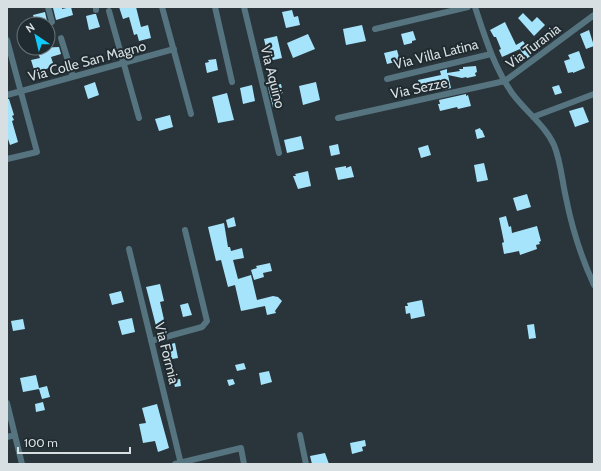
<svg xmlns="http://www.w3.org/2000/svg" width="601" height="471" font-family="Cabin,sans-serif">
<rect width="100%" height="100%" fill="#29353a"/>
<path fill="#a6e4fc" d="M 62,7 L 62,9 L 71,7 L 73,15 L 56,20 L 53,8 Z
M 119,7 L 136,7 L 141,27 L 148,25 L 151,38 L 139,41 L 137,34 L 134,35 L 129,17 L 123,19 Z
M 292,10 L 294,17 L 298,16 L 300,25 L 286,28 L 282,12 Z
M 45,12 L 47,21 L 31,24 L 30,19 L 34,18 L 33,15 Z
M 523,13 L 532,22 L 537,17 L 545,25 L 534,36 L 518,18 Z
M 94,14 L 96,14 L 100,27 L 89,30 L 86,16 Z
M 505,22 L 516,45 L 523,41 L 532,55 L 526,59 L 520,49 L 502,57 L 499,50 L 501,49 L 496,37 L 494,37 L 490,30 Z
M 362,25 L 366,41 L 346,45 L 343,29 Z
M 589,30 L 594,46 L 586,49 L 580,34 Z
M 413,31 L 416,40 L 412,41 L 412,43 L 404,45 L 401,34 Z
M 308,34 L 315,49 L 293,58 L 287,43 Z
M 277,36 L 282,58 L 269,61 L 264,39 Z
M 59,47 L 61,54 L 51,57 L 54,66 L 35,73 L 31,60 L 40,58 L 36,48 Z
M 397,50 L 400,61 L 387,64 L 384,53 Z
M 579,51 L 585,68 L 573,73 L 573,72 L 568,73 L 564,61 L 570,59 L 568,55 Z
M 216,59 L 218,70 L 207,73 L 205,63 L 209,62 L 208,60 Z
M 476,66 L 477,72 L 475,73 L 476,76 L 467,78 L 466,77 L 462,78 L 448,75 L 451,88 L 444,90 L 443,86 L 421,91 L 418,80 L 441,75 L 440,71 L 447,69 L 447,73 L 460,71 L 459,69 L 463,69 L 463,67 Z
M 95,82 L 99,95 L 88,99 L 84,86 Z
M 316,82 L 320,100 L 303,105 L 299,86 Z
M 281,84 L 283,93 L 274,95 L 277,107 L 273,107 L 268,87 Z
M 252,85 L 255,101 L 243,104 L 240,88 Z
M 559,85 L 562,93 L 555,95 L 552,87 Z
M 227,93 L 234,120 L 218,123 L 212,97 Z
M 466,94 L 466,96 L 468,95 L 471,106 L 458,109 L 457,107 L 440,111 L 438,104 L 440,104 L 439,100 Z
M 7,99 L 9,99 L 14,115 L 12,116 L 14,120 L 12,121 L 18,142 L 10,145 L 7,136 Z
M 583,107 L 589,122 L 575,127 L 569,111 Z
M 170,115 L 173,127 L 159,131 L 155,119 Z
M 480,128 L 481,130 L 482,130 L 485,137 L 477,139 L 475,130 Z
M 301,136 L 304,149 L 287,153 L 284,140 Z
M 338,144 L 340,154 L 331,156 L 329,146 Z
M 428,145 L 431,155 L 421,158 L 418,148 Z
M 484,163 L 488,180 L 477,182 L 474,165 Z
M 346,166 L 346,168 L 351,166 L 354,177 L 338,180 L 335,168 Z
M 308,171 L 311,186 L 298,189 L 293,176 L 296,176 L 295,174 Z
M 527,194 L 531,207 L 517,211 L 513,198 Z
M 506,216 L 509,227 L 511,226 L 512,233 L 537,226 L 541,241 L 539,242 L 540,244 L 536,245 L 537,249 L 520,255 L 519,251 L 504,254 L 502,243 L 504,242 L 499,218 Z
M 234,217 L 236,226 L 228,228 L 226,220 Z
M 224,223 L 228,247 L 230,247 L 231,251 L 242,248 L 244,258 L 233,260 L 238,279 L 251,275 L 257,300 L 273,296 L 278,297 L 282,301 L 275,311 L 276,313 L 267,315 L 265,306 L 241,311 L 235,285 L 228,287 L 221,260 L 216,261 L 208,227 Z
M 270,263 L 272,271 L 263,273 L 264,277 L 254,280 L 251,270 L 257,268 L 256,266 Z
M 160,284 L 164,301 L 160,302 L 165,324 L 156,326 L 146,287 Z
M 121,291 L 124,302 L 112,305 L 109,294 Z
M 422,300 L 425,316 L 411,319 L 410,313 L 406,314 L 405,306 L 408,306 L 407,303 Z
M 188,303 L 192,315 L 183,317 L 180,305 Z
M 132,318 L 135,332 L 122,335 L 118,321 Z
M 23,319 L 25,329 L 13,331 L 11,321 Z
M 534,324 L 536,338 L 529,339 L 527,325 Z
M 175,343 L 178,358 L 166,360 L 163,346 Z
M 244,363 L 246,369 L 237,371 L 235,365 Z
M 269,371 L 272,382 L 261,385 L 259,373 Z
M 36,375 L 39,388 L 47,386 L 50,397 L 42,399 L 39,389 L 23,392 L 20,378 Z
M 180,379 L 181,386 L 175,387 L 173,380 Z
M 233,379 L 235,384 L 229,386 L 227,380 Z
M 43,402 L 45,410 L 36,412 L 35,404 Z
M 157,404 L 169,448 L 158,452 L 155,441 L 143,443 L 139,424 L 146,423 L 142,408 Z
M 365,440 L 366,446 L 362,447 L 363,451 L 352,454 L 350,443 Z
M 325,453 L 329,464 L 312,464 L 310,456 Z"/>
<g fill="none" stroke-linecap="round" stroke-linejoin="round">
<path stroke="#567480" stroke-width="6" d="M 48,7 L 52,22
M 96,7 L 96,10
M 162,7 L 191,114
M 215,7 L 232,82
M 244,7 L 279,153
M 475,7 C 485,37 494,67 512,93 C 525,111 545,125 554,145 C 561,162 562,181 566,198 C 572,228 581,257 594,285
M 109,11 L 139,118
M 375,29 L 468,7
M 61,38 L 73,77
M 7,40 L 37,152 L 7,159
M 387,79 L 491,54
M 7,95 L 174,49
M 533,117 L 594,94
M 338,118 L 505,81 L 594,15
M 129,249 L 181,464
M 151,341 L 202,327 L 207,321 L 185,230
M 7,403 L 22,464
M 300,435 L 306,464
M 7,437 L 15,435
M 175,464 L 241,448 L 244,464"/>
</g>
<g text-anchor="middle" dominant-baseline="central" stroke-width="4" stroke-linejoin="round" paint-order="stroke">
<g font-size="14" fill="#d8dfe2" stroke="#1f2b30">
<text transform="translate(533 46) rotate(-37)">Via Turania</text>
<text transform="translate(436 54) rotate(-14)">Via Villa Latina</text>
<text transform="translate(87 61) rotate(-15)">Via Colle San Magno</text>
<text transform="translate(273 77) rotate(76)">Via Aquino</text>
<text transform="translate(419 88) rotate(-12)">Via Sezze</text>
<text transform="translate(167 353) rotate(76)">Via Formia</text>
</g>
</g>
<rect width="601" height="471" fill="none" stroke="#d8dfe2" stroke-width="16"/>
<g transform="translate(36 36) rotate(325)"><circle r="19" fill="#1f2b30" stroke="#697377"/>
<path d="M0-3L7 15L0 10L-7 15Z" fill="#11cafa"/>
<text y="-6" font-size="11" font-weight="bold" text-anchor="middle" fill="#d8dfe2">N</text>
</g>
<path d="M18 447v6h112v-6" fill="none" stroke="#d8dfe2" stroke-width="2"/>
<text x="24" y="447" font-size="12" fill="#d8dfe2" stroke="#1f2b30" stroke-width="3" paint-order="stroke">100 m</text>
</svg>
